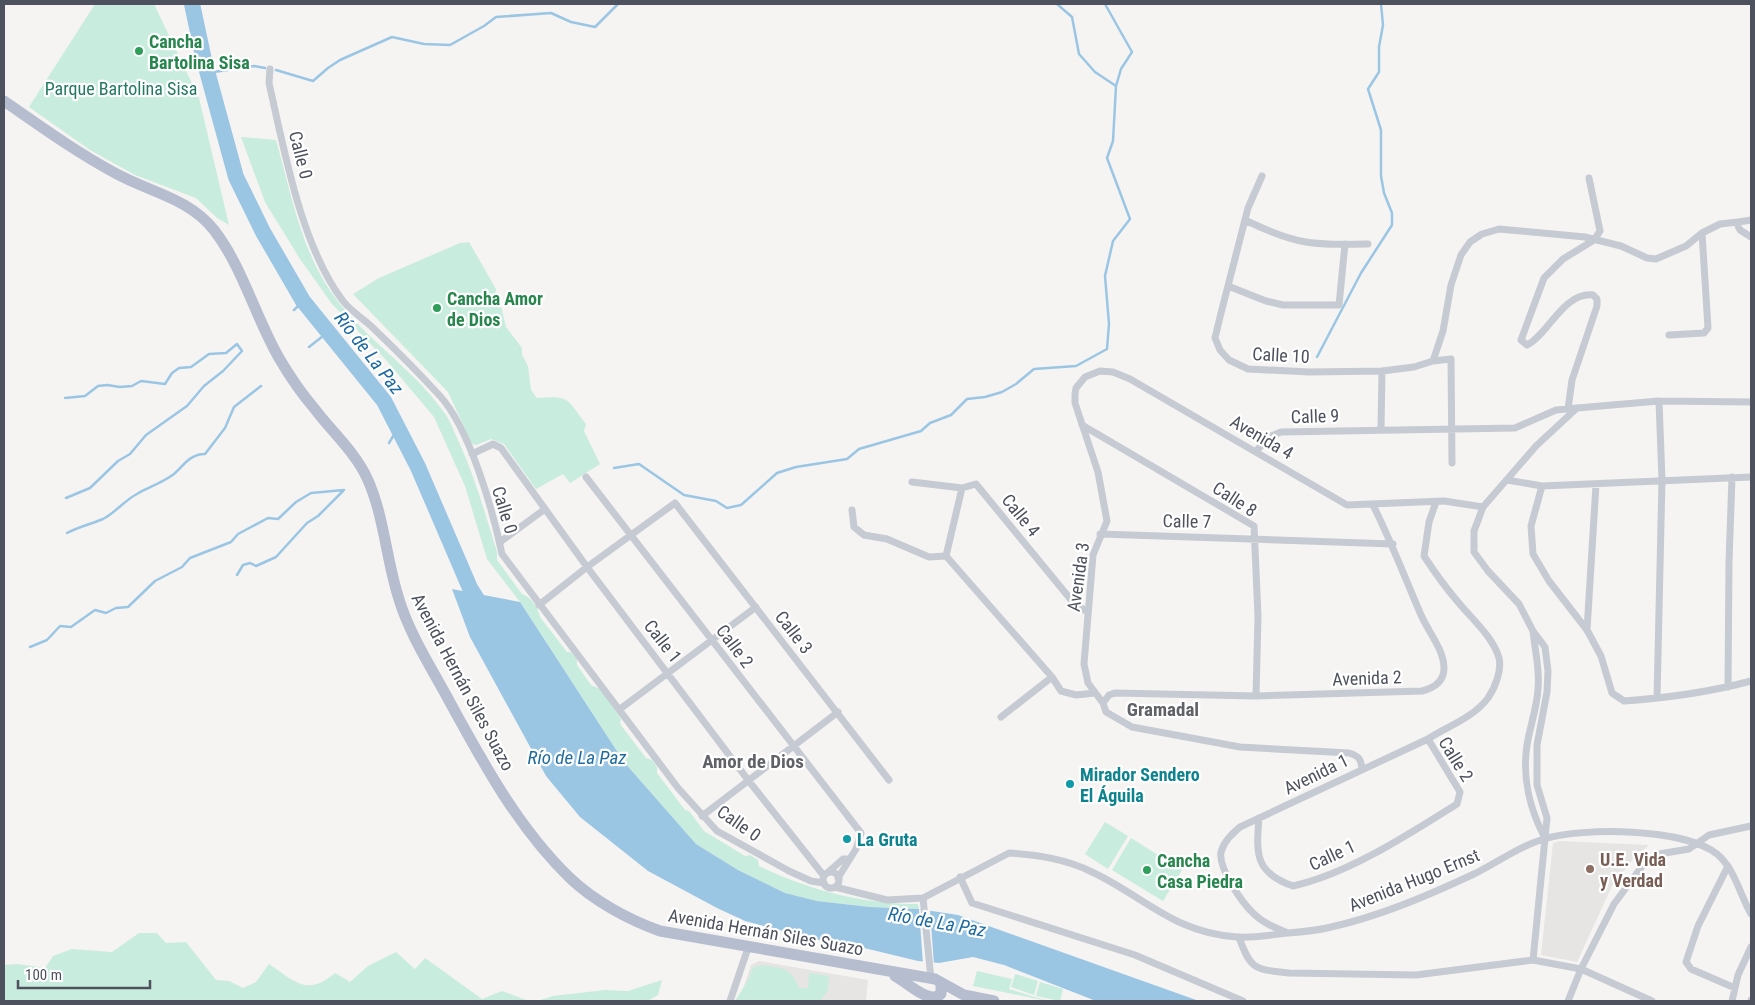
<svg xmlns="http://www.w3.org/2000/svg" width="1755" height="1005" font-family="'Roboto Condensed',sans-serif">
<rect width="100%" height="100%" fill="#f5f4f3"/>
<path fill="#e6e5e4" d="M 1560,841 L 1649,845 L 1633,859 L 1612,886 L 1577,962 L 1541,955 L 1553,843 Z
M 759,961 L 868,980 L 866,1001 L 739,1001 L 751,965 Z"/>
<path fill="#c8ecdd" d="M 95,4 L 154,4 L 199,98 L 229,225 L 217,218 L 196,198 L 135,175 L 90,150 L 29,107 Z
M 241,137 L 276,140 C 290,189 300,246 329,289 C 360,336 411,366 443,411 C 449,418 453,429 457,438 C 474,474 485,513 497,552 L 497,560 L 522,594 C 531,597 538,607 540,617 L 567,652 L 571,652 L 577,660 L 577,665 L 591,685 L 602,690 L 621,719 L 620,724 L 646,758 L 652,760 L 657,767 L 657,773 L 685,810 L 689,811 L 704,831 L 745,856 L 750,855 L 758,860 L 759,866 C 809,890 862,904 918,904 L 919,909 L 870,907 L 817,901 L 785,893 L 738,870 L 696,844 L 668,812 L 624,762 L 520,602 L 487,559 L 465,486 L 434,417 L 386,360 L 332,304 L 300,259 L 265,202 Z
M 469,242 L 496,289 L 494,303 L 501,306 L 506,327 L 522,348 L 522,355 L 528,366 L 531,390 L 537,398 C 570,395 567,399 586,424 L 584,431 L 600,464 L 570,483 L 563,474 L 536,489 L 504,444 L 491,439 L 476,445 L 472,444 L 448,392 L 353,294 L 379,278 L 460,243 Z
M 1105,822 L 1128,836 L 1108,869 L 1085,854 Z
M 1131,838 L 1182,870 L 1163,901 L 1112,870 Z
M 139,933 L 157,933 L 166,943 L 186,942 L 216,980 L 229,981 L 243,988 L 256,982 L 269,964 C 294,981 307,997 335,973 L 350,982 L 368,966 L 396,952 L 415,969 L 425,958 L 482,999 L 502,991 L 529,1001 L 4,1001 L 4,965 L 17,964 L 45,968 L 53,956 L 72,949 L 112,952 Z
M 763,965 C 784,969 790,966 799,988 L 808,988 L 809,973 L 829,976 L 828,990 L 820,1001 L 735,1001 L 748,980 L 753,967 Z
M 977,971 L 1012,979 L 1009,989 L 1048,1001 L 973,986 Z
M 1015,974 L 1038,981 L 1034,995 L 1011,987 Z
M 662,980 L 658,995 L 648,1001 L 537,1001 L 553,996 L 605,990 L 628,991 Z
M 1040,982 L 1063,989 L 1060,1001 L 1036,996 Z"/>
<path fill="#9ac6e4" d="M 452,589 L 520,602 L 624,762 L 696,844 L 738,870 L 785,893 L 817,901 L 870,907 L 919,909 L 958,915 L 1199,1001 L 1096,1001 L 1004,965 L 973,957 L 939,963 L 918,961 L 860,947 L 814,939 L 745,921 L 717,908 L 648,871 L 580,817 L 546,776 L 470,637 Z"/>
<path fill="#f5f4f3" d="M 919,909 L 930,910 L 934,965 L 923,964 Z"/>
<g fill="none" stroke-linecap="round" stroke-linejoin="round">
<path stroke="#9ac6e4" stroke-width="2.5" d="M 1057,4 L 1072,17 L 1079,54 L 1095,72 L 1116,86
M 276,70 L 313,81 L 328,68 L 340,60 L 392,37 L 424,44 L 450,45 L 484,26 L 496,17 L 551,13 L 571,22 L 595,27 L 618,4
M 207,73 L 254,66 L 265,68
M 294,310 L 303,301
M 309,347 L 328,332
M 1317,357 L 1361,273 L 1392,225 L 1392,213 L 1384,193 L 1381,176 L 1381,130 L 1368,89 L 1379,72 L 1379,47 L 1383,25 L 1381,4
M 65,398 L 85,396 L 98,386 L 107,385 L 120,387 L 132,386 L 141,381 L 165,384 L 172,373 L 179,368 L 191,367 L 209,354 L 226,353 L 237,344 L 242,351 L 223,371 L 204,386 L 187,406 L 146,435 L 130,454 L 118,461 L 90,488 L 66,498
M 389,443 L 398,428
M 614,468 L 639,464 L 684,495 L 716,501 L 727,508 L 741,505 L 777,473 L 796,467 L 847,459 L 859,449 L 921,431 L 930,423 L 951,415 L 967,399 L 985,397 L 1002,392 L 1016,384 L 1034,369 L 1076,366 L 1107,349 L 1109,324 L 1105,276 L 1113,241 L 1130,219 L 1107,158 L 1113,141 L 1116,86 L 1121,69 L 1132,52 L 1105,4
M 67,533 C 78,527 91,524 103,519 C 115,513 125,500 137,494 C 149,487 162,483 174,474 C 184,465 190,454 205,454 L 225,428 L 234,407 L 261,386
M 237,575 L 243,565 L 250,563 L 256,566 L 276,557 L 307,523 L 318,516 L 343,491
M 30,647 L 47,640 L 60,626 L 71,627 L 95,610 L 106,613 L 116,608 L 128,607 L 155,581 L 182,567 L 190,558 L 231,542 L 238,534 L 268,518 L 278,519 L 296,502 L 311,493 L 344,490"/>
<path stroke="#9ac6e4" stroke-width="16" d="M 192,4 L 204,60 L 236,177 L 263,232 L 303,301 L 384,401 L 418,467 L 470,588 L 485,612"/>
<path stroke="#c6cad2" stroke-width="7" d="M 270,69 L 269,83 C 284,149 301,246 343,301 C 350,310 362,318 371,326 C 395,349 418,372 440,396 C 470,429 493,511 502,554 L 678,788 L 717,831 L 789,871 L 811,881 L 824,883
M 1262,176 L 1248,208 L 1220,317 L 1215,338 L 1220,350 L 1229,360 L 1248,369 L 1309,372 L 1382,371 L 1381,429
M 1245,220 C 1296,245 1312,245 1368,244
M 1751,220 L 1738,222 L 1738,226 L 1740,230 L 1751,237
M 1228,286 L 1266,301 L 1283,305 L 1339,305 L 1345,244
M 1669,335 L 1704,333 L 1708,328 L 1702,233
M 1433,361 L 1451,359 L 1452,463
M 1382,371 L 1414,367 L 1433,361 L 1443,331 L 1451,285 L 1461,255 L 1470,242 L 1482,234 L 1499,229 L 1585,237 L 1621,246 L 1647,258 L 1656,259 L 1686,246 L 1702,233 L 1720,224 L 1738,222
M 1568,409 L 1572,380 L 1597,306 L 1597,299 L 1593,295 C 1563,292 1548,335 1527,345 L 1521,340 L 1544,278 L 1563,259 L 1594,240 L 1600,231 L 1589,178
M 1082,425 L 1254,526 L 1258,616 L 1256,696
M 1257,450 L 1271,436 L 1281,432 L 1515,428 L 1556,410 L 1577,408 L 1659,401 L 1751,402
M 472,454 L 493,444 L 501,448 L 587,567 L 748,780 L 824,876
M 586,477 L 861,833 L 856,849 L 838,878
M 1507,480 L 1542,486 L 1751,477
M 912,482 L 962,488 L 976,484 L 1072,601 L 1087,612
M 1542,486 L 1531,526 L 1533,554 L 1549,581 L 1587,630 L 1601,656 L 1612,693 L 1624,701 C 1667,698 1710,692 1751,681
M 852,510 L 854,527 L 864,535 L 887,539 L 929,557 L 946,556
M 1100,534 L 1393,544
M 500,542 L 545,509
M 946,556 L 1052,677 L 1061,691 L 1076,695 L 1095,693
M 946,556 L 962,488
M 539,605 L 587,567 L 675,503 L 889,780
M 1587,630 L 1596,485
M 1533,631 C 1535,651 1540,669 1538,689 C 1537,708 1530,726 1527,745 C 1522,777 1530,810 1545,838
M 1728,687 L 1729,562 L 1732,477
M 1657,698 L 1662,480 L 1659,401
M 1103,703 L 1088,683 L 1084,664 L 1093,555 L 1107,521 L 1098,472 L 1075,403 L 1075,394 L 1076,388 L 1085,377 L 1100,371 L 1113,372 L 1130,379 L 1347,505 L 1444,501 L 1483,507
M 1103,703 L 1109,695 L 1115,693 L 1256,696 L 1422,691 C 1434,688 1444,682 1444,668 C 1444,650 1428,631 1421,615 C 1405,578 1391,541 1373,505
M 1103,703 L 1106,712 L 1132,727 L 1240,747 L 1349,753 C 1359,756 1361,759 1362,769
M 620,709 L 756,607
M 1001,717 L 1052,677
M 1428,739 C 1448,726 1473,718 1488,698 C 1495,688 1502,670 1499,658 C 1493,637 1472,619 1458,602 C 1446,588 1435,573 1424,556 L 1429,522 L 1436,502
M 702,816 L 838,712
M 1259,818 C 1256,854 1255,873 1293,886 C 1348,874 1409,834 1457,804 L 1460,792 L 1428,739 L 1240,827 C 1232,834 1224,841 1221,852 C 1218,868 1242,903 1254,914 C 1263,923 1276,928 1288,933
M 1728,866 L 1698,926 L 1686,962 L 1691,969 L 1735,988
M823 880a8 8 0 1 1 16 0a8 8 0 1 1-16 0Z
M 826,874 L 843,859 L 849,859
M 960,877 L 972,903 L 1135,955 L 1243,1001
M 835,887 L 887,900 L 923,898 L 1009,853 C 1038,855 1066,859 1092,872 C 1145,897 1174,933 1237,937 C 1254,938 1270,935 1287,933 C 1300,932 1314,931 1327,928 C 1378,917 1427,896 1474,874 C 1497,863 1519,846 1544,839 C 1583,827 1684,828 1717,854 C 1735,869 1740,895 1751,914
M 923,898 L 931,979
M 1239,937 C 1251,971 1255,969 1289,973 L 1416,975 L 1533,960 L 1581,969 L 1652,1001
M 1533,960 L 1547,818 L 1537,785 L 1537,745 L 1547,692 L 1548,671 L 1545,647 L 1533,631 L 1519,604 L 1488,571 L 1474,552 L 1474,531 L 1483,507 L 1536,446 L 1577,408
M 730,1001 L 748,948
M 1568,1001 L 1581,969 L 1614,904 L 1646,861 L 1659,854 L 1689,849 L 1709,835 L 1751,826
M 1732,1001 L 1738,975 L 1751,947
M 1751,1001 L 1751,1000"/>
<path stroke="#b6bdce" stroke-width="11" d="M 4,101 C 40,126 76,152 115,173 C 149,192 189,198 214,230 C 242,266 256,318 279,358 C 289,375 301,393 314,408 C 332,432 355,452 367,478 C 384,515 386,558 398,596 C 408,631 429,664 446,695 C 481,759 517,827 570,878 C 594,901 629,920 660,931 L 935,979 L 964,995 L 994,1001
M 895,976 C 907,982 929,1005 941,994 L 941,984"/>
</g>
<g fill="#2e9e5b" stroke="#fff" stroke-width="2">
<circle cx="139" cy="51" r="5"/>
<circle cx="437" cy="308" r="5"/>
<circle cx="1147" cy="870" r="5"/>
</g>
<g fill="#0f9aa8" stroke="#fff" stroke-width="2">
<circle cx="1070" cy="784" r="5"/>
<circle cx="847" cy="839" r="5"/>
</g>
<circle fill="#8d6e63" stroke="#fff" stroke-width="2" cx="1590" cy="869" r="5"/>
<g text-anchor="middle" dominant-baseline="central" stroke-width="4.5" stroke-linejoin="round" paint-order="stroke">
<g font-size="18" font-weight="bold" fill="#27864d" stroke="#fff" text-anchor="start">
<text x="149" y="41">Cancha<tspan x="149" dy="21">Bartolina Sisa</tspan></text>
<text x="447" y="298">Cancha Amor<tspan x="447" dy="21">de Dios</tspan></text>
<text x="1157" y="860">Cancha<tspan x="1157" dy="21">Casa Piedra</tspan></text>
</g>
<g font-size="18" fill="#237a60" stroke="#fff">
<text x="121" y="88">Parque Bartolina Sisa</text>
</g>
<g font-size="18" fill="#4d525e" stroke="#fff">
<text transform="translate(301 155) rotate(76)">Calle 0</text>
<text transform="translate(1281 355) rotate(3)">Calle 10</text>
<text transform="translate(1315 416) rotate(-2)">Calle 9</text>
<text transform="translate(1262 437) rotate(30)">Avenida 4</text>
<text transform="translate(1235 499) rotate(33)">Calle 8</text>
<text transform="translate(505 510) rotate(73)">Calle 0</text>
<text transform="translate(1021 515) rotate(51)">Calle 4</text>
<text transform="translate(1187 521) rotate(1)">Calle 7</text>
<text transform="translate(1078 577) rotate(-82)">Avenida 3</text>
<text transform="translate(794 632) rotate(52)">Calle 3</text>
<text transform="translate(663 641) rotate(52)">Calle 1</text>
<text transform="translate(735 646) rotate(53)">Calle 2</text>
<text transform="translate(1367 678) rotate(-2)">Avenida 2</text>
<text transform="translate(463 682) rotate(62)">Avenida Hernán Siles Suazo</text>
<text transform="translate(1456 759) rotate(58)">Calle 2</text>
<text transform="translate(1316 774) rotate(-26)">Avenida 1</text>
<text transform="translate(739 823) rotate(35)">Calle 0</text>
<text transform="translate(1332 855) rotate(-25)">Calle 1</text>
<text transform="translate(1414 880) rotate(-22)">Avenida Hugo Ernst</text>
<text transform="translate(766 932) rotate(10)">Avenida Hernán Siles Suazo</text>
</g>
<g font-size="18" font-weight="bold" fill="#0d838f" stroke="#fff" text-anchor="start">
<text x="1080" y="774">Mirador Sendero<tspan x="1080" dy="21">El Águila</tspan></text>
<text x="857" y="839">La Gruta</text>
</g>
<g font-size="18" font-weight="bold" fill="#785e54" stroke="#fff" text-anchor="start">
<text x="1600" y="859">U.E. Vida<tspan x="1600" dy="21">y Verdad</tspan></text>
</g>
<g font-size="19" font-style="italic" fill="#1e6ba0" stroke="#fff">
<text transform="translate(369 353) rotate(52)">Río de La Paz</text>
<text x="577" y="757">Río de La Paz</text>
<text transform="translate(937 922) rotate(10)">Río de La Paz</text>
</g>
<g font-size="19" font-weight="bold" fill="#606267" stroke="#fff">
<text x="1163" y="709">Gramadal</text>
<text x="753" y="761">Amor de Dios</text>
</g>
</g>
<rect width="1755" height="1005" fill="none" stroke="#4d525e" stroke-width="10"/>
<path d="M18 980v8h132v-8" fill="none" stroke="#4d525e" stroke-width="2.5"/>
<text x="25" y="980" font-size="15" fill="#4d525e" stroke="#ffffff" stroke-width="4" paint-order="stroke">100 m</text>
</svg>
